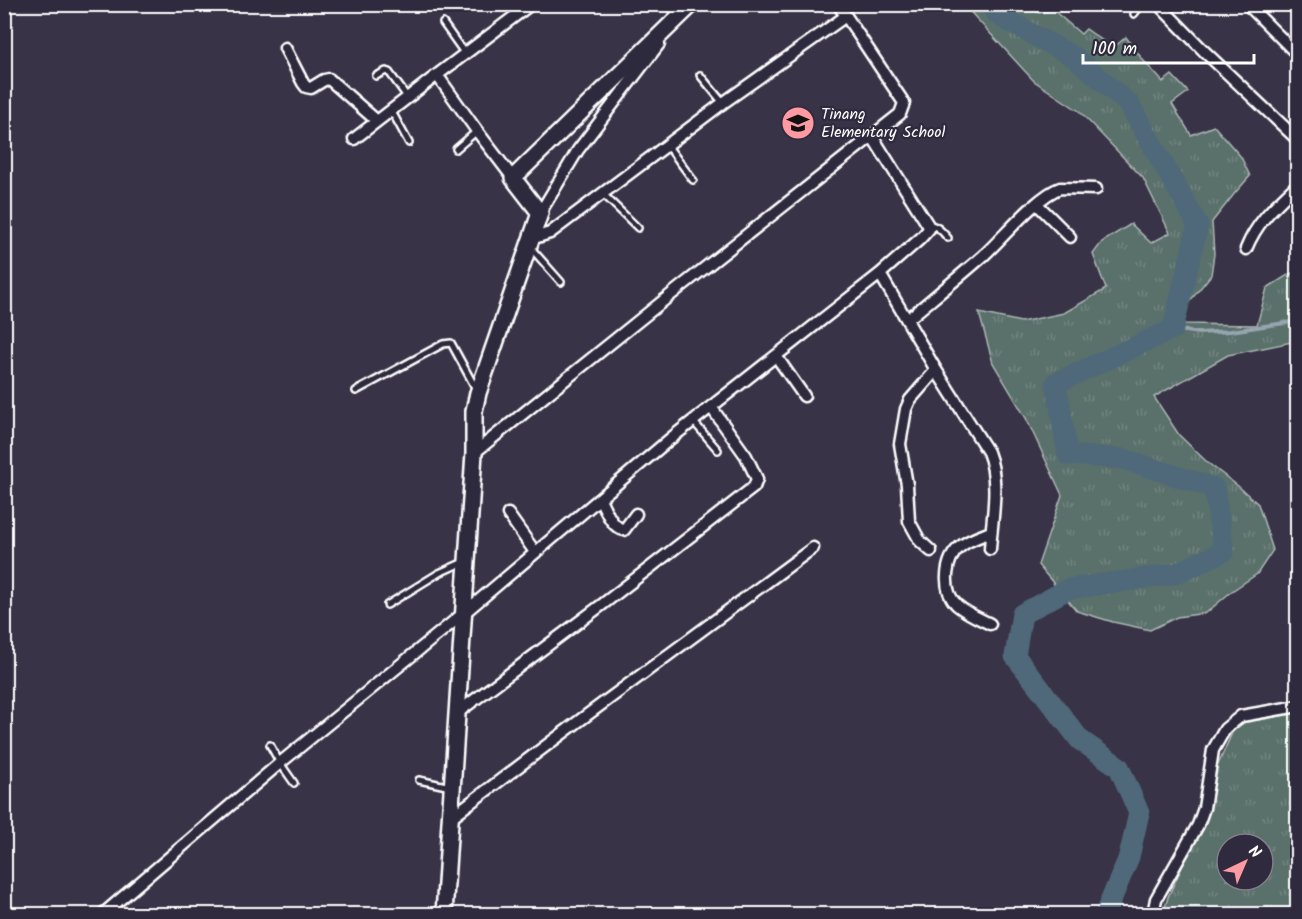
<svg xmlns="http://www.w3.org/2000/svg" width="1302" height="919" font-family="Kalam,sans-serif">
<defs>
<pattern id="grass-tufts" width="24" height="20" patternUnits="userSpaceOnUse" patternTransform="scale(1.5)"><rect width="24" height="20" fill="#5a706a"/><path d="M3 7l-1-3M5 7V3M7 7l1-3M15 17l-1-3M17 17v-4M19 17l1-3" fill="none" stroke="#738580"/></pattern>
</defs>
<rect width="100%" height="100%" fill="#393347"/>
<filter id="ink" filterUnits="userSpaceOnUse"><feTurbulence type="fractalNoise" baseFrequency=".0167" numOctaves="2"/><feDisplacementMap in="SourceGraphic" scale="12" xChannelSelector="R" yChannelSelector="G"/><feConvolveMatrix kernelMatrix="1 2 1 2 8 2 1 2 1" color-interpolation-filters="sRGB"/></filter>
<g filter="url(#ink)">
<path fill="url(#grass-tufts)" stroke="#acb8b4" stroke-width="1.5" fill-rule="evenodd" d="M 964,5 L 1025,5 L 1039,13 L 1053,10 L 1081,34 L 1086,29 L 1113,48 L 1126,37 L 1143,60 L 1163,82 L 1172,75 L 1188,92 L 1172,104 L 1191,135 L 1214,126 L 1241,157 L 1250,176 L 1235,193 L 1212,222 L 1214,254 L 1211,275 L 1182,311 L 1181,324 L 1257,325 L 1267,288 L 1291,273 L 1297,276 L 1297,341 L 1228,355 L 1154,397 L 1179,435 L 1208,463 L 1238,486 L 1258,504 L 1273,550 L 1257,574 L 1232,591 L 1206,613 L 1177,617 L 1150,630 L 1113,622 L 1077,611 L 1038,565 L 1062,495 L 1026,418 L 993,363 L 979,313 L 1021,322 L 1064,313 L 1106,289 L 1093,254 L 1102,242 L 1131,224 L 1151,243 L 1170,233 L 1143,178 L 1079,111 L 1034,81 Z
M 1297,713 L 1297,914 L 1163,914 L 1168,897 L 1188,854 L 1205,826 L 1213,776 L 1236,724 ZM 1227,844 L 1263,844 L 1263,880 L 1227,880 Z"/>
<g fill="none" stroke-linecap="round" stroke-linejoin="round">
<path stroke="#96a5af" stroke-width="4" d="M 1173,329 L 1199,333 L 1231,331 L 1298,321"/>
<path stroke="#50697a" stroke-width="21" d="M 989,4 L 999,16 L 1076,58 L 1129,104 L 1198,225 L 1173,329 L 1056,383 L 1068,455 L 1123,459 L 1214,488 L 1224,551 L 1175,574 L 1068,589 L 1022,614 L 1015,656 L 1080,740 L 1119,767 L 1139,813 L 1129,857 L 1105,914"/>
<g stroke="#fff" stroke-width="10">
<path id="lane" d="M 1134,14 L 1142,4
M 443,23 L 465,54
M 700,75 L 723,103
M 376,76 L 386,71 L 389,72 L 408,98
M 391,110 L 409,143
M 667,145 L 693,180
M 456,149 L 477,131
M 603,194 L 638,228
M 928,225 C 938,225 942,232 948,238
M 530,247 L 561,282
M 356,391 L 443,344 L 451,343 L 476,389
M 693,421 L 718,450
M 387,605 L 439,573 L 466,561
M 270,745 L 280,763 L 294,783
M 419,780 L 451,787"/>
</g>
<g stroke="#fff" stroke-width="15">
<path id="street" d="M 1158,4 L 1206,53 L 1298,140
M 1247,4 L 1298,55
M 285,48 L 303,83 L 306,87 L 311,88 L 324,80 L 329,79 L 377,121
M 437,75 L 477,131 L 513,178
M 354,139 L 437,75 L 531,4
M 1037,204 L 1070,237
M 540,213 L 578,150 L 659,44
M 531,239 L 550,233 L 723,103 L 846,16
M 1246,249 C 1257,221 1276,205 1298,184
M 880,274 L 936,370 L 988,452 C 1000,482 992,518 990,549
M 907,320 C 932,299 958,278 983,256 C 1002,239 1037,196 1060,188 L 1096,189
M 776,356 L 804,396
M 474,453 L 678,289 L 900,114 L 904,103 L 838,4
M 600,499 C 606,510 611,527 624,530 L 636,514
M 508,514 L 535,552
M 931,551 L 920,541 L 909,521 L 907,485 L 900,444 L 906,409 L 910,400 L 936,370
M 990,624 C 980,619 966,613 957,605 C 942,591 944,559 961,546 C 970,539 981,536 991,532
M 457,713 L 603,604 L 754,487 L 757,479 L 746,456 L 711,407
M 450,818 L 583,718 L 813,548
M 103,914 L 280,763 L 464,613 L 670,439 L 880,274 L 920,239 L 929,229 L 928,225 L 872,136
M 1153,914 L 1156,899 L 1198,825 L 1204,808 L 1213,750 L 1225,729 L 1241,716 L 1298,706"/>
</g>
<g stroke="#fff" stroke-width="20">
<path id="secondary" d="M 444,914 L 474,453 L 474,411 L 478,393 L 540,213 L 513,178 L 692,4"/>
</g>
<use href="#lane" stroke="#2f2a3d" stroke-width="5"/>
<use href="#street" stroke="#2f2a3d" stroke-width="10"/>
<use href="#secondary" stroke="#2f2a3d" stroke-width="15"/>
</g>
</g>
<defs>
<g id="school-disc" transform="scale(1.725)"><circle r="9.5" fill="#ff9aa2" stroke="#2f2a3d"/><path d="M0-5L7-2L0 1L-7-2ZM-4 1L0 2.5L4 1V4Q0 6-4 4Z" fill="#111"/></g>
</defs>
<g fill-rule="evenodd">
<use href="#school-disc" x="798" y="123"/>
</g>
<g text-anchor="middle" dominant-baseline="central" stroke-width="4.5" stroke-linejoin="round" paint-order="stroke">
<g font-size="16" fill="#fff" stroke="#2f2a3d" text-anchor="start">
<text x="821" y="114">Tinang<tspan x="821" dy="18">Elementary School</tspan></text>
</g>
</g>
<rect width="1302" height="919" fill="none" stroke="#2f2a3d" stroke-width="24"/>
<rect x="12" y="12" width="1278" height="895" fill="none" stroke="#fff" stroke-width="2" filter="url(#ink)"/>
<g transform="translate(1245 862) rotate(44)"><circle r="28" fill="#2f2a3d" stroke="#827f8b" stroke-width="1.5"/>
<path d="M0-4.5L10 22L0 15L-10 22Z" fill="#ff9aa2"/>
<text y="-9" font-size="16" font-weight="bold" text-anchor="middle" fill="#ffffff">N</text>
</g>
<path d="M1083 54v9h171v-9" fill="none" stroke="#ffffff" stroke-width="3"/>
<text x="1092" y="54" font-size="18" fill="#ffffff" stroke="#2f2a3d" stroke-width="4.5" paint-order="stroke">100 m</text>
</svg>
